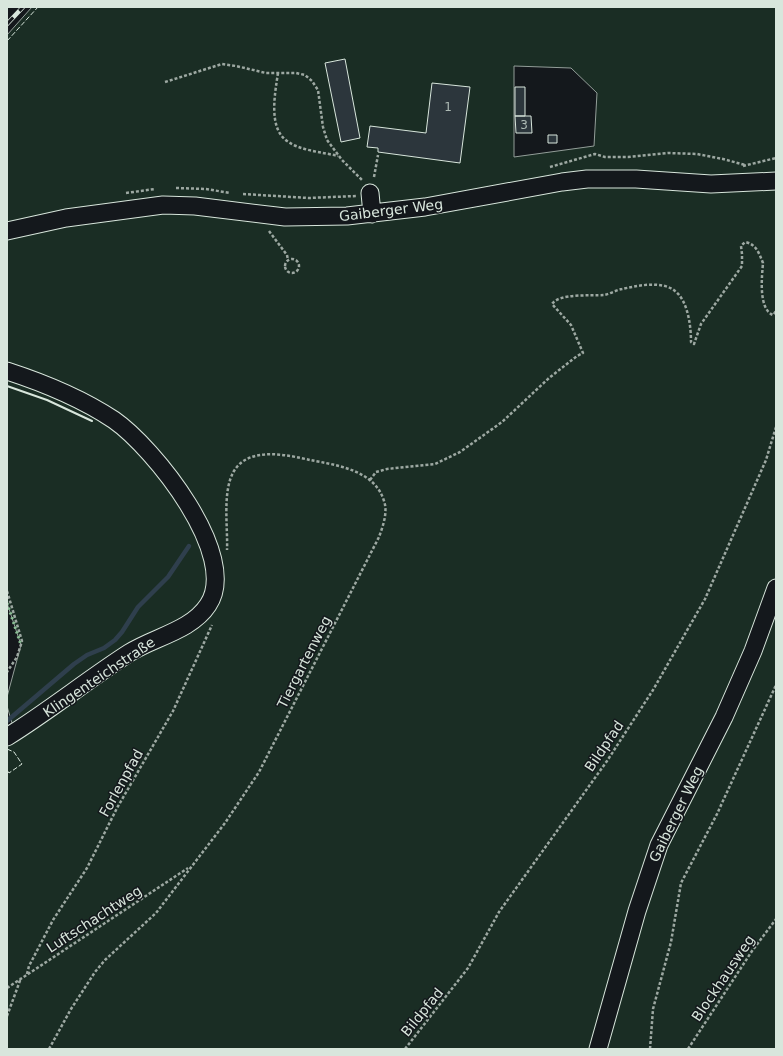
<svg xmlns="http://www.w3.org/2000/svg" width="783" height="1056" font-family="'DejaVu Sans',sans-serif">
<rect width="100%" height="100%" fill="#14181c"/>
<path fill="#1a2d24" stroke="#939e99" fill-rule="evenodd" d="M 32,7 L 776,7 L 776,1049 L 7,1049 L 7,726 L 12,723 L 7,706 L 7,697 L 21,645 L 7,603 L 7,35 ZM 514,66 L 571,68 L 597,93 L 594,146 L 514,157 Z"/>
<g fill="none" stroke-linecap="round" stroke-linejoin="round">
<path stroke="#2f3f4d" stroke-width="4.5" d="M 7,721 L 74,664 L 87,655 L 104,648 L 115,640 L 122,632 L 138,607 L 168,577 L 189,546"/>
</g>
<path fill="#2c363c" stroke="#d8e6dc" d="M 345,59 L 360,138 L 341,142 L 325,63 Z
M 432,83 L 470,87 L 460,163 L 378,152 L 378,148 L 367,147 L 370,126 L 426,133 Z
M 515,87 L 525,87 L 525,116 L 515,116 Z
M 515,116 L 531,116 L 532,133 L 516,133 Z
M 548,135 L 557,135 L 557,143 L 548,143 Z"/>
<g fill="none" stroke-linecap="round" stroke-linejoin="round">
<g stroke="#d8e6dc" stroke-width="19">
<path id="minor" d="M 370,193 L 372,214
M 7,231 L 66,218 L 163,205 L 195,206 L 285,217 L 347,216 L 425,207 L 562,182 L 587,179 L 636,179 L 711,184 L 776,181
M 7,371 C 44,383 81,398 114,420 C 153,447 241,556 208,605 C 191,631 154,637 129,653 C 87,680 49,711 7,737
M 598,1049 L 637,911 L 659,845 L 724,717 L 753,651 L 776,588"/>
</g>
<path stroke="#9da8a2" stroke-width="2.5" stroke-dasharray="3 2" stroke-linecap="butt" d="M 278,73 C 275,93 268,128 287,141 C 301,151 322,152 338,156
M 165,82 L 222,64 L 236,66 L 266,73 L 296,73 L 305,75 L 312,81 L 318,90 L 323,127 L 327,140 L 342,160 L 362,180
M 743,166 L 776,158
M 550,167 L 595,154 L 605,157 L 628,157 L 668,153 L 697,154 L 723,159 L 745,165
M 374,177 L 378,155
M 176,188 L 206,189 L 230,193
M 126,193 L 155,189
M 243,194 L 309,198 L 356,196
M 269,231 L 287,255 L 288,260
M285 266a7 7 0 1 1 14 0a7 7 0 1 1-14 0Z
M 370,480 L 376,472 L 387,469 L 435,464 L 460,452 L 502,422 L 549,378 L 577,356 L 583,353 L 571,325 L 552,304 C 559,293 591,296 604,295 C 610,294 616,290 622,289 C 636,286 662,280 675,291 C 688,301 691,326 691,342 L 694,344 L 701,324 L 742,266 L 742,254 L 741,246 L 745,242 C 756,244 759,253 763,263 C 762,276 758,309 773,315 L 776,311
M 7,591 L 22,641 L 17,657 L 7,672
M 27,974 L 29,966 L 53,920 L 87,868 L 117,808 L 173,711 L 212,625
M 7,988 L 188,868
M 7,1016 L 21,978
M 49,1049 L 71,1009 L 95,972 L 105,960 L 156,913 L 225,823 L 259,772 L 379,537 C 383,526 388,512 384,501 C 375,470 336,465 310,460 C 287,455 249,446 234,471 C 222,491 228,527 227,550
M 405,1049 L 468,968 L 499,912 L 607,761 L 653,690 L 705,599 L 766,460 L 776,427
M 650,1049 L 653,1009 L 671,942 L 681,883 L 717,814 L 776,685
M 688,1049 L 752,951 L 776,919"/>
<use href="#minor" stroke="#14181c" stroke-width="17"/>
<g stroke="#d8e6dc" stroke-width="4.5">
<path id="rail" d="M 7,24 L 23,7"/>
</g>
<use href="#rail" stroke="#14181c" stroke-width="3" stroke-dasharray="9" stroke-linecap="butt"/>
<path stroke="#8ac095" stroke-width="3" stroke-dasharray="2 3" stroke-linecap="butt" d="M 7,603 L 21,645"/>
<path stroke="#d8e6dc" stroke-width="1" stroke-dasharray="5 2" stroke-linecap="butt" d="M 7,41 L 38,7
M 7,749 L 14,752 L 22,764 L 9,773 L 7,770"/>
<path stroke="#d8e6dc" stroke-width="2" d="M 7,386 L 47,400 L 92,421"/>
</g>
<g text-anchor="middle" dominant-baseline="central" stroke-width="3" stroke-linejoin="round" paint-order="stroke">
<g font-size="12" fill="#adbab4">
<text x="448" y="107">1</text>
<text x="524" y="125">3</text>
</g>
<g font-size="14" fill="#d8e6dc" stroke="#14181c">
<text transform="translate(391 210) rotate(-7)">Gaiberger Weg</text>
<text transform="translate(304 662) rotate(-63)">Tiergartenweg</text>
<text transform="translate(99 677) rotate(-34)">Klingenteichstraße</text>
<text transform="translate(604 746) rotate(-56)">Bildpfad</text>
<text transform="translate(121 783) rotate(-61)">Forlenpfad</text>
<text transform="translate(676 814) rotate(-64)">Gaiberger Weg</text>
<text transform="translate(94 919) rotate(-33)">Luftschachtweg</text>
<text transform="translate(723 978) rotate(-56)">Blockhausweg</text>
<text transform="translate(422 1012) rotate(-51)">Bildpfad</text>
</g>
</g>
<rect width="783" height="1056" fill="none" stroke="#d8e6dc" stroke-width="16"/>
</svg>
